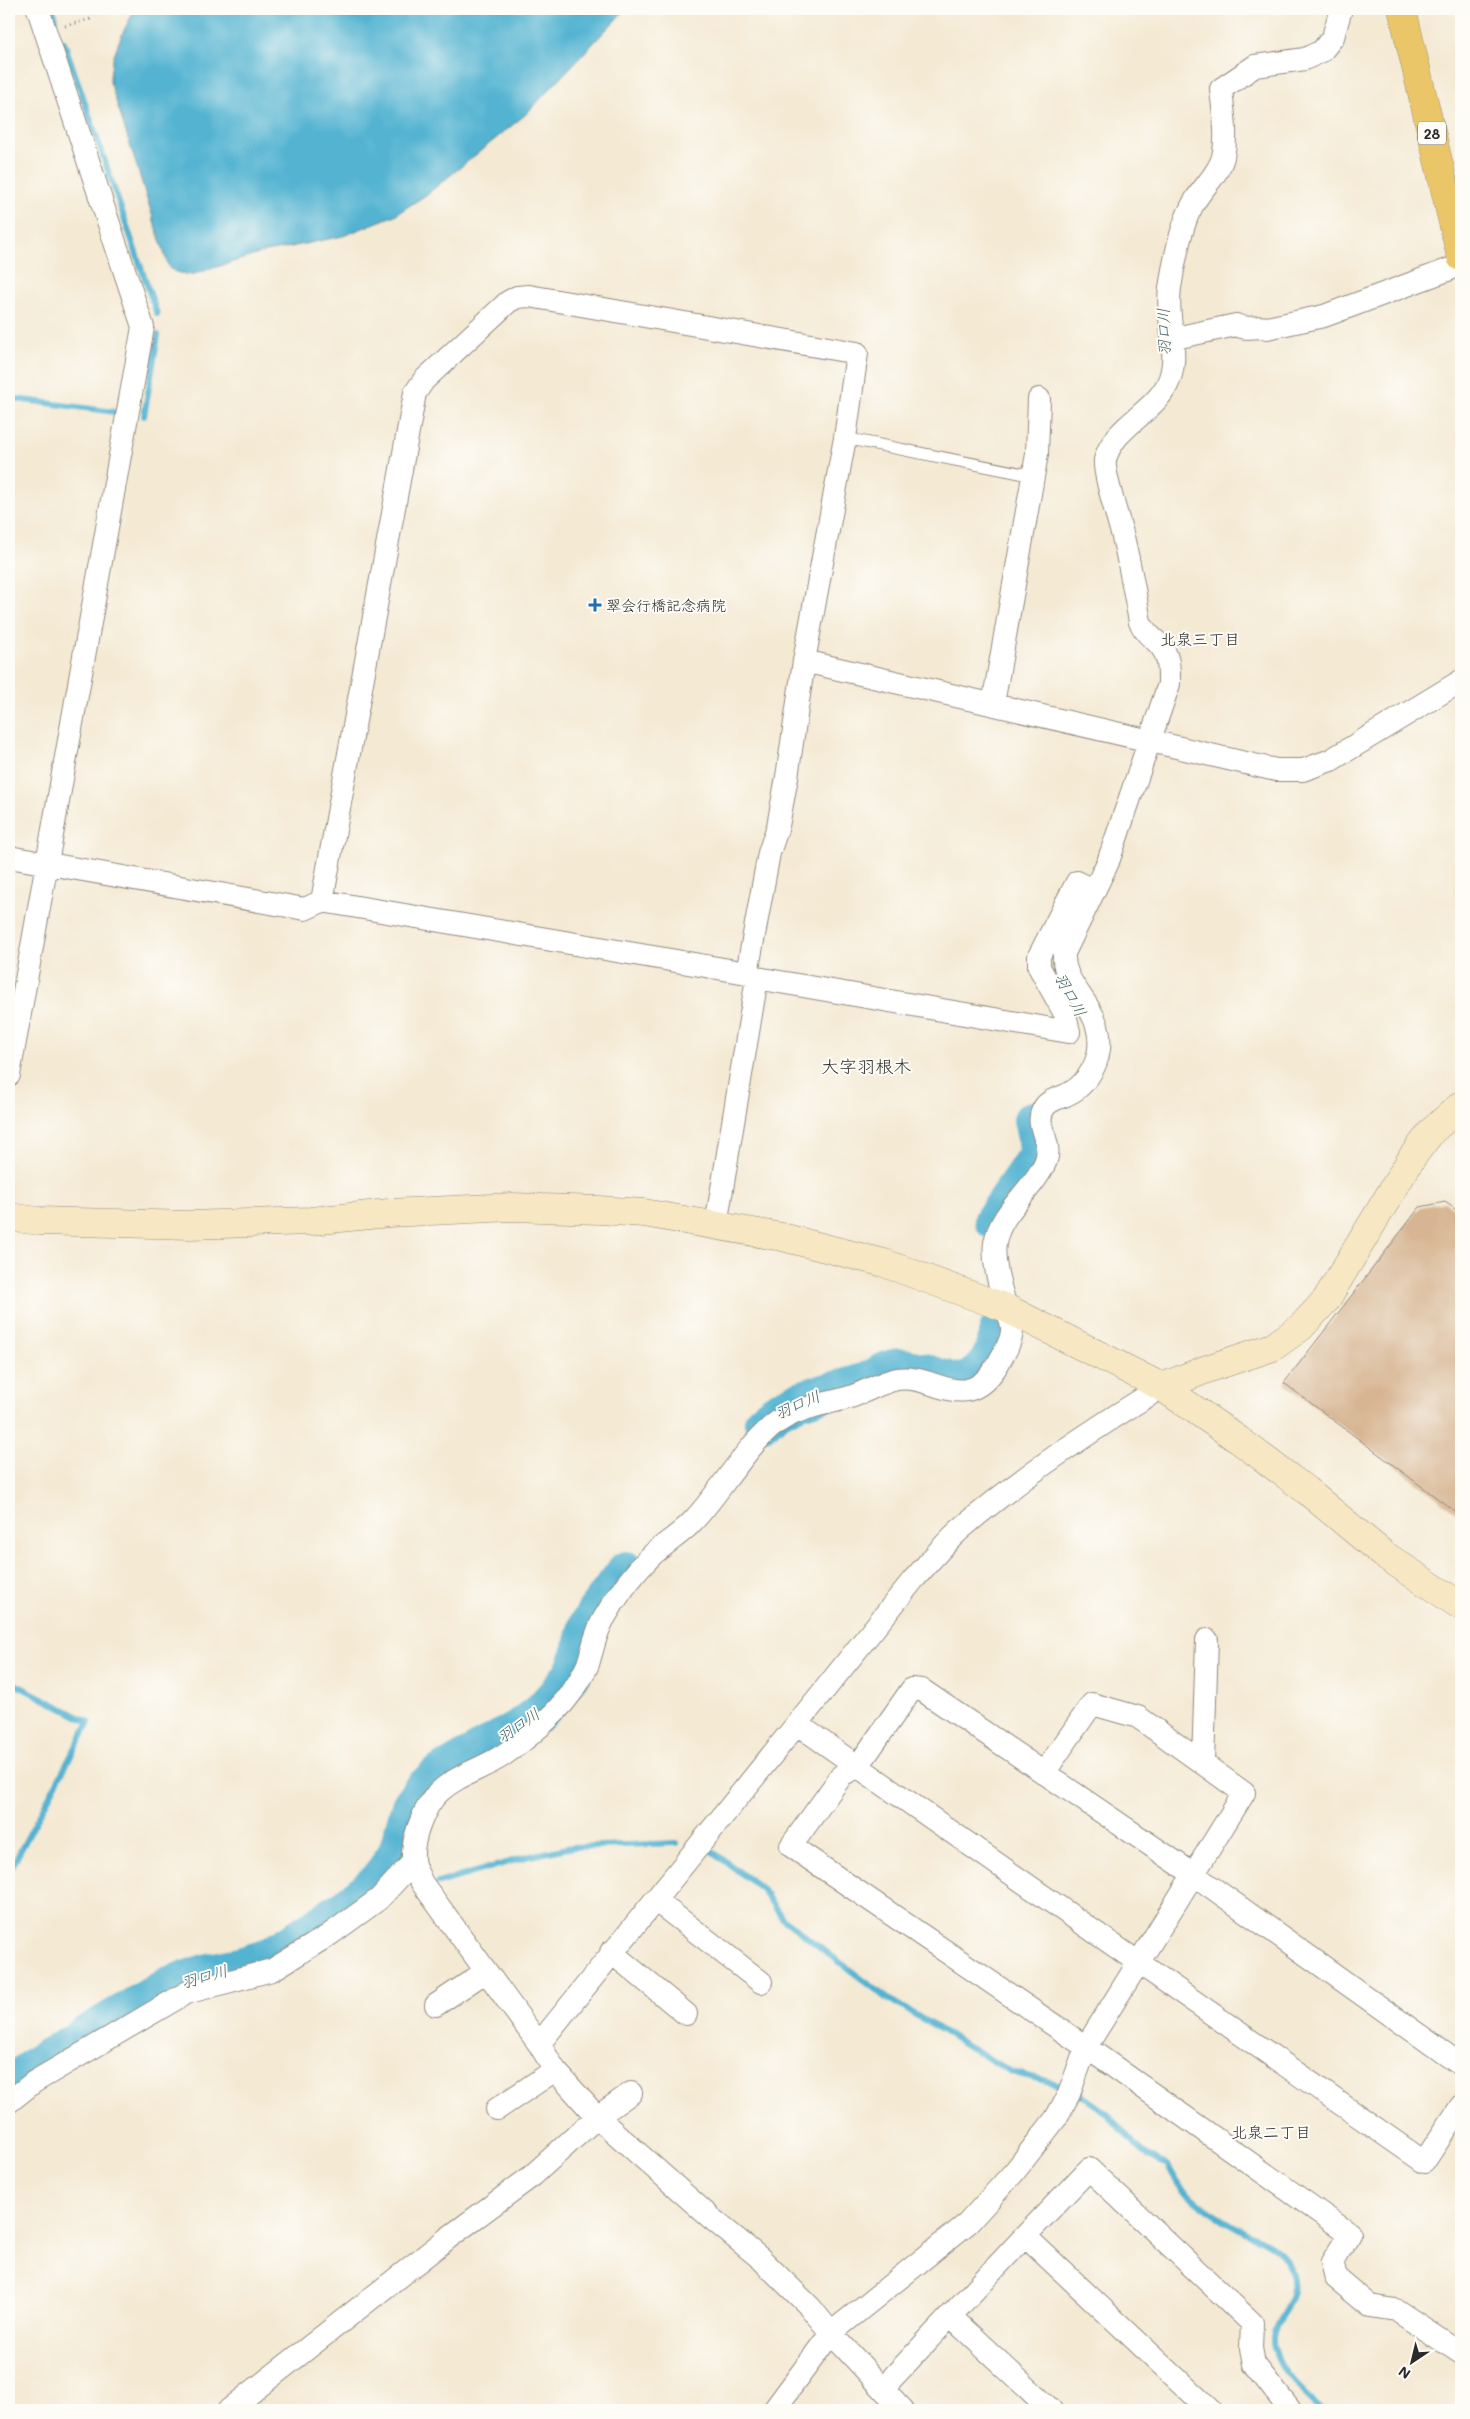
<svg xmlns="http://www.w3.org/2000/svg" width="1470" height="2419" font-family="Mali,'Klee One',sans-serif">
<rect width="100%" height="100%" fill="#fdfcf7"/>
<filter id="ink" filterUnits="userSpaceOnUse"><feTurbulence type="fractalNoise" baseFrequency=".02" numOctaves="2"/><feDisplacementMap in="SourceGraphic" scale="10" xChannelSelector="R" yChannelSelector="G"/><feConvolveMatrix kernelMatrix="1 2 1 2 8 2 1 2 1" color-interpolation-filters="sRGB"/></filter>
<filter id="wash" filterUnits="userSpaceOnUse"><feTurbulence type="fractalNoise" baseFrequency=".0096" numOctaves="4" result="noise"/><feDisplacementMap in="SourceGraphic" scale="20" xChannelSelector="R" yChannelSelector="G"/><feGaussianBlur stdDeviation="1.12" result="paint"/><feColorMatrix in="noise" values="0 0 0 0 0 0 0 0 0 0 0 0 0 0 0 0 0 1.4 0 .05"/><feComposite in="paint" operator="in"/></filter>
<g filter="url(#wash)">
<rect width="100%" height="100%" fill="#f4e9d3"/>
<path fill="#52b3d1" stroke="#3e6f7e" d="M 135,9 L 626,9 L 525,115 L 426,195 L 395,215 L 343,236 L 262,253 L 191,275 L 176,272 L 169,268 L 110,82 C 110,55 123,32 135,9 Z"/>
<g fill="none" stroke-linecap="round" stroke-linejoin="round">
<path stroke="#52b3d1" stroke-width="6" d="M 53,9 L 56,19
M 64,42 L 157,314
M 9,398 L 115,412
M 144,416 L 158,335
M 9,1681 L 89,1722 L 9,1872
M 709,1849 L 762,1889 L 783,1919 L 887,1998 L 1011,2072 L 1066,2086
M 438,1883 L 526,1857 L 572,1847 L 677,1843
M 1076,2091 C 1084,2097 1093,2103 1101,2109 C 1125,2129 1136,2155 1168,2165 C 1177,2194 1221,2219 1247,2233 C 1259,2239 1275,2245 1282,2256 C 1315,2301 1265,2316 1274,2348 C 1280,2373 1303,2393 1322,2410"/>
<path stroke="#52b3d1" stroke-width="38" d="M 993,1220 L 1039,1152 L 1032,1120
M 763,1422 C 792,1394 833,1394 869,1380 C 879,1375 889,1367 900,1367 C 919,1368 935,1377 952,1381 C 981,1387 996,1352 998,1330
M 9,2086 L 38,2063 L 169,1985 L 205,1973 L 240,1966 L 268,1957 L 346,1907 L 369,1888 L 381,1877 L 397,1852 L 410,1806 L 421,1790 L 437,1775 L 517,1729 L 540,1712 L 556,1694 L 573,1672 L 580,1654 L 587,1626 L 595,1612 L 626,1570"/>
</g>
<g id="blocks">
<path fill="#d7b592" d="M 1445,1202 L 1461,1213 L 1461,1516 L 1284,1383 L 1420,1207 Z"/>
</g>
</g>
<g filter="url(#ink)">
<use href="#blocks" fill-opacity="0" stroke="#908a7f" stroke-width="1"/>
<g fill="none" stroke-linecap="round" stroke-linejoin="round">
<g stroke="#908a7f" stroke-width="13">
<path id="lane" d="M 845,438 L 1034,476"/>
</g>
<g stroke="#908a7f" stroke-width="24">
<path id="street" d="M 1180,337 L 1236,325 C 1247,331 1256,325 1267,328 L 1324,316 L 1461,265
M 804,661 L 1276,770 L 1303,770 L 1331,760 L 1461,681
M 993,704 L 1037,454 L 1039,399
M 9,857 L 305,909 L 322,901 L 415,393 L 424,380 L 508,302 L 517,297 L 529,296 L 857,353 L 845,438 L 804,661 L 787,777 L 778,826 L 769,853 L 747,973
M 322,901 L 747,973 L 757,978 L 1069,1032 L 1065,1014 L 1039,967 L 1039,956 L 1077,882 L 1094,891
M 9,1075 L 143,327 L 38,9
M 716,1225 L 757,978
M 797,1724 L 1424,2162 L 1461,2106
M 1203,1763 L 1207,1640
M 655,1900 L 761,1982
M 611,1952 L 686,2014
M 436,2005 L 485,1972
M 539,2044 L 913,1580 C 930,1562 945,1542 963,1527 C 1024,1475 1093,1429 1162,1387
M 1461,2065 L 1193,1874 L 922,1690 L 912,1689 L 858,1766 L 842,1775 L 791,1846 L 1086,2047 L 1350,2234 L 1332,2262 L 1336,2278 L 1370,2306 L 1396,2310 L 1461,2353
M 9,2102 L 34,2082 L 186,1993 L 272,1970 L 329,1935 L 379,1899 L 413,1862
M 497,2109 L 555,2070
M 1025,2236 L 1089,2169 L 1252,2323 L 1251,2348 L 1254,2364 L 1290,2410
M 950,2316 L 1051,2410
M 883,2388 L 1025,2236 L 1210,2410
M 229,2410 L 448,2238 L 532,2176 L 597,2117 L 631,2093
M 774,2410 L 831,2333 L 968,2223 L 1015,2171 L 1056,2118 L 1069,2094 L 1086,2047 L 1244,1793 L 1138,1717 L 1092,1704 L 1044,1773
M 903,2410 L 831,2333 L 810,2307 L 760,2258 L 711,2218 L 597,2117 L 555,2070 L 539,2044 L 422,1883 C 420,1878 416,1871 414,1865 C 409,1844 424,1806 439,1792 C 457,1775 482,1769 502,1756 C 520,1744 539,1728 554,1713 C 567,1700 581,1681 588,1664 C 593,1649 595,1634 603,1620 C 616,1597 632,1575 651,1556 C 664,1544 680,1535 692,1522 C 720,1494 751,1436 784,1418 C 807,1405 829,1404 853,1396 C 867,1391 882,1382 897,1379 C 933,1373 963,1414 994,1370 C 1001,1359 1013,1341 1012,1328 C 1012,1322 1008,1314 1006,1308 C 1001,1289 992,1263 995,1243 C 1000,1212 1032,1191 1044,1165 C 1056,1142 1032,1127 1044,1108 C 1049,1100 1057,1099 1066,1095 C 1083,1088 1097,1068 1099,1049 C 1104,1006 1061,989 1064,953 L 1108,862 L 1169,684 C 1169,669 1170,655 1158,643 C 1150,636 1145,632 1140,622 C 1135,594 1130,565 1123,537 C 1119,521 1103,473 1105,460 C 1113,427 1152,414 1167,385 C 1182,356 1165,320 1170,288 C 1173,267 1181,226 1191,208 C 1199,190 1218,176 1223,157 C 1228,135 1223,111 1221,89 L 1255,66 L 1305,59 L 1322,51 L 1333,37 L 1341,9"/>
</g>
<g stroke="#908a7f" stroke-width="29">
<path id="secondary" d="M 9,1217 L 39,1221 L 190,1225 L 311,1221 L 389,1213 L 512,1207 L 599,1210 L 644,1213 L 782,1237 L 884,1263 L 1006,1308 L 1162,1387 L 1239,1440 L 1306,1490 L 1383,1554 L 1461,1606
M 1162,1387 L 1207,1369 L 1273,1347 L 1301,1327 L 1326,1300 L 1413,1156 L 1432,1131 L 1461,1105"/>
</g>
<g stroke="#908a7f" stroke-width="29">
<path id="primary" d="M 1402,9 L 1461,257"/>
</g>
<path stroke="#908a7f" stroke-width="3" stroke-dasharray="1 4" stroke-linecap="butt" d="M 65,26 L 90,19 L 95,9"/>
<use href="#lane" stroke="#fff" stroke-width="11"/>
<use href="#street" stroke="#fff" stroke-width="22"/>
<use href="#secondary" stroke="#f7e8c3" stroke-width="28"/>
<use href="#primary" stroke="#ebc669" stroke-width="28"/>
</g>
</g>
<path fill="#1f6fb2" stroke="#fdfcf7" stroke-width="2" d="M592.5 597.5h5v5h5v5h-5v5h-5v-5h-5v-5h5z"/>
<g text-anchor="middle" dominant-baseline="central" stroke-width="4" stroke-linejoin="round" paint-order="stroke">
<rect fill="#fdfcf7" stroke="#6a6a68" stroke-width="1" x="1418" y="121.5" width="28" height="23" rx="4"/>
<g font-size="14" font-weight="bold" fill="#2b2b2b">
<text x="1432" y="133">28</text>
</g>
<g font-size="15" fill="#2b2b2b" stroke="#fdfcf7" text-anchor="start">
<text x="606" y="605">翠会行橋記念病院</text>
</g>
<g font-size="16" font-style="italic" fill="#3b616d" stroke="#fdfcf7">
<text transform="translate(1163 332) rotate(-92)">羽口川</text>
<text transform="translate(1071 994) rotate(61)">羽口川</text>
<text transform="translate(797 1404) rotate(-24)">羽口川</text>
<text transform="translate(518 1725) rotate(-35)">羽口川</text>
<text transform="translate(204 1976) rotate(-16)">羽口川</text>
</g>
<g font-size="16" fill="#2b2b2b" stroke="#fdfcf7">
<text x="1200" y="638">北泉三丁目</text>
<text x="1271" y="2131">北泉二丁目</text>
</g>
<g font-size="18" fill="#2b2b2b" stroke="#fdfcf7">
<text x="866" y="1066">大字羽根木</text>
</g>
</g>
<rect width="1470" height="2419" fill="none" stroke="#fdfcf7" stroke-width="30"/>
<g transform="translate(1412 2362) rotate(215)" stroke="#fdfcf7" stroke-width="4" paint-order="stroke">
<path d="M0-4L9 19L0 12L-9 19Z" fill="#2b2b2b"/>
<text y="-8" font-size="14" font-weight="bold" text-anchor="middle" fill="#2b2b2b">N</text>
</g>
</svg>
